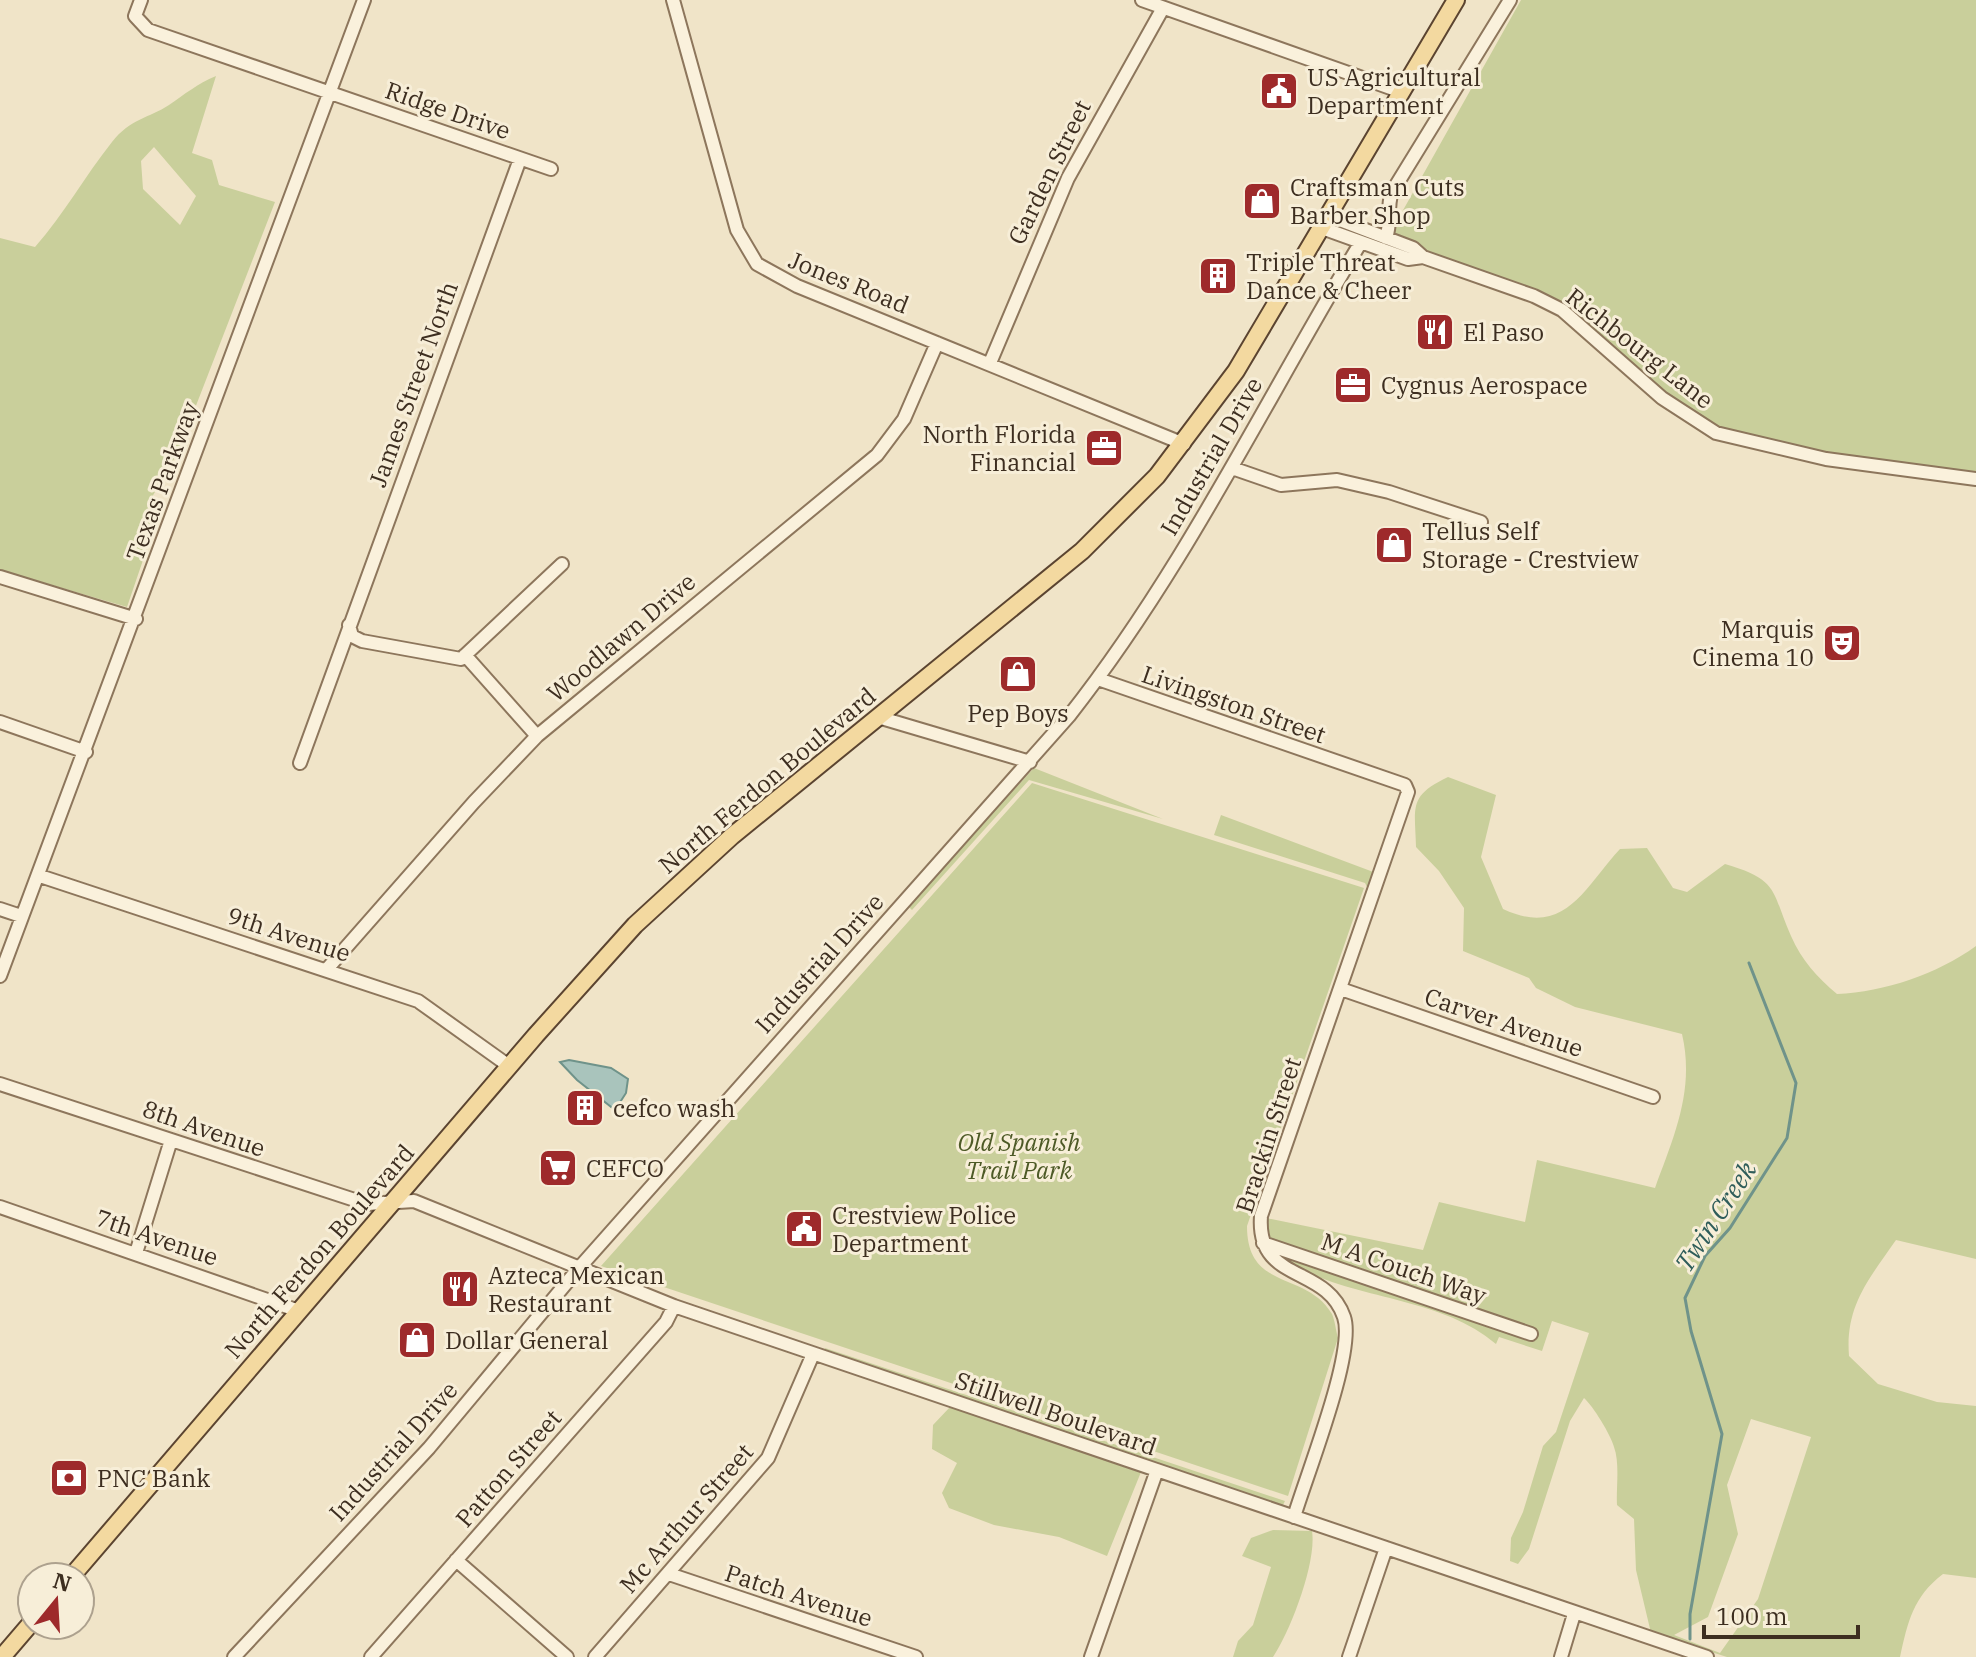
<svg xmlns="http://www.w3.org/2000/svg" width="1976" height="1657" font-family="'IBM Plex Serif',serif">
<rect width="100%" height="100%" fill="#f0e4c8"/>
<path fill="#c9cf9b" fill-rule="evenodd" d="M 1521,0 L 1976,0 L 1976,473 L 1827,453 L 1718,427 L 1665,393 L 1565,305 L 1536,290 L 1421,252 L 1388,237 Z
M 216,76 L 192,153 L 212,160 L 219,185 L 275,202 L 178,452 L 148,504 L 155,525 L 127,607 L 0,570 L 0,238 L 35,247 C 64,214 85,176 112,142 C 130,119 149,118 169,105 C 185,94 197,84 216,76 ZM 154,147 L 196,196 L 180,225 L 143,189 L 141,161 Z
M 1034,768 L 1163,819 L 1029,780 L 912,910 L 907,905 Z
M 1448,777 L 1496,795 L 1481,857 L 1503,909 C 1565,938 1584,888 1620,849 L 1647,848 L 1673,888 L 1687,892 L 1725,864 C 1780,880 1771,891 1791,936 C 1802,961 1817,977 1837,994 C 1885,992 1937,974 1976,946 L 1976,1259 L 1896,1240 C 1869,1279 1845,1306 1849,1356 L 1878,1384 L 1937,1402 L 1976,1406 L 1976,1578 L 1943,1574 C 1913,1597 1908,1621 1900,1657 L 1727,1657 L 1651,1633 L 1636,1570 L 1634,1519 L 1617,1505 C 1616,1488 1620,1463 1614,1447 C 1611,1435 1593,1406 1584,1398 L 1570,1421 L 1529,1549 L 1518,1564 L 1510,1561 L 1511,1538 L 1523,1512 L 1543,1446 L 1556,1432 L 1589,1333 L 1552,1321 L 1542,1351 L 1499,1337 L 1496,1344 C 1435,1292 1341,1302 1276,1254 L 1533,1341 L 1537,1330 L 1267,1238 L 1266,1218 L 1423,1250 L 1439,1202 L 1525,1222 L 1537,1160 L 1655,1188 C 1674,1136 1695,1090 1682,1034 L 1575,1007 L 1536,988 L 1529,978 L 1463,951 L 1464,908 L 1439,871 L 1416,847 C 1415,807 1408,796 1448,777 ZM 1751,1419 L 1811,1437 L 1758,1599 L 1720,1653 L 1674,1635 L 1708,1617 L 1738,1534 L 1727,1485 Z
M 1032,783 L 1364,888 L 1247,1226 C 1247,1292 1306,1270 1332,1314 C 1335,1321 1336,1331 1338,1338 L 1288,1496 L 601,1266 Z
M 1221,815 L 1376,873 L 1298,1092 L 1368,889 L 1365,883 L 1214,835 Z
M 825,1348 L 1285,1501 L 1283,1505 L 824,1351 Z
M 950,1407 L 1141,1472 L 1107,1556 L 1059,1537 L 994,1525 L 949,1508 L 942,1493 L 957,1463 L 932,1449 L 933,1425 Z
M 1273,1530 L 1312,1531 C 1317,1562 1290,1632 1273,1657 L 1233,1657 L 1238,1641 L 1253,1625 L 1271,1567 L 1242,1556 L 1251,1538 Z"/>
<path fill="#a9c4bc" stroke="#6f938a" stroke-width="2" d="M 569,1060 L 611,1068 L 628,1079 L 626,1093 L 615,1110 L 577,1080 L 560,1062 Z"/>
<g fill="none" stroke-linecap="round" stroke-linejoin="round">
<path stroke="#6f938a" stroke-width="3" d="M 1690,1639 L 1690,1614 L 1722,1434 L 1691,1331 L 1685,1298 L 1705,1256 L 1730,1228 L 1787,1138 L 1796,1083 L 1749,963"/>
<g stroke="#8d765c" stroke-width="16">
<path id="minor" d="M 141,0 L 135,16 L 148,30 L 551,169
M 673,0 L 737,230 L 757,264 L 797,286 L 1184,444
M 1142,0 L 1402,92
M 1329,216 L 1413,248 L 1423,257 L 1534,296 L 1562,310 L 1662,398 L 1716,433 L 1826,459 L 1976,479
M 1322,228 L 1408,259 L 1423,257
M 1386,238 C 1392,222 1386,208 1392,192 L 1510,0
M 990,363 L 1068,178 L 1163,8
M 1232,468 L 1281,485 L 1337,480 L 1389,492 L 1481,522
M 0,577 L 136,619
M 349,625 L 352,636 L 362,641 L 461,659 L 562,564
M 465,655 L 537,736
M 1098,679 L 1405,785 L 1408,792 L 1261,1216 C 1256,1284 1326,1264 1344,1317 C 1356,1352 1306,1476 1294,1517
M 878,717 L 1030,762
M 0,722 L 86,752
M 300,763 L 520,159
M 40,876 L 418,1001 L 509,1066
M 0,909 L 21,916
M 327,969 L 474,802 L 537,736 L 877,455 L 904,419 L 937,343
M 0,976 L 364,0
M 1341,989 L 1653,1097
M 0,1084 L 367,1204 L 414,1201 L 674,1306 L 1707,1657
M 0,1207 L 299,1311
M 1263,1243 L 1531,1334
M 136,1253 L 171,1140
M 456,1560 L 567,1657
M 669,1574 L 916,1657
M 234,1657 L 429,1448 L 579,1268 L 1069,716 C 1184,570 1265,401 1361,242
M 371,1657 L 666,1322 L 674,1306
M 595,1657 L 768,1458 L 813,1354
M 1091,1657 L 1157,1470
M 1349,1657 L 1386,1548
M 1561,1657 L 1574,1614"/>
</g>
<g stroke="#5b4430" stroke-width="20">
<path id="major" d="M 71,1577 L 536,1035 L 635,925 L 732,836 L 1082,551 L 1157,476 L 1236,371 L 1456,0
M 2,1657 L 32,1622"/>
</g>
<use href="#minor" stroke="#faf1dc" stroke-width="12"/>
<use href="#major" stroke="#f3d9a0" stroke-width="16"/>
</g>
<defs>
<g id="civic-square" transform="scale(2)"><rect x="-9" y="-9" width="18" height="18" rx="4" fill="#9e2a2b" stroke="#f7eed8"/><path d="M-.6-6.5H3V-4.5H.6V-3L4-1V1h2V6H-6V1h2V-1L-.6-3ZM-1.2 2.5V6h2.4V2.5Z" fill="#fff"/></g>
<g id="shop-square" transform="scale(2)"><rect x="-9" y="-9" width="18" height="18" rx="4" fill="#9e2a2b" stroke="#f7eed8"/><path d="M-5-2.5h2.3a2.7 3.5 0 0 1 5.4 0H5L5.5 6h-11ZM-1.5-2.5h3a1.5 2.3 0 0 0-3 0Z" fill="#fff"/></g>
<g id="building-square" transform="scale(2)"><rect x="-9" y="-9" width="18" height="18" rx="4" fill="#9e2a2b" stroke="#f7eed8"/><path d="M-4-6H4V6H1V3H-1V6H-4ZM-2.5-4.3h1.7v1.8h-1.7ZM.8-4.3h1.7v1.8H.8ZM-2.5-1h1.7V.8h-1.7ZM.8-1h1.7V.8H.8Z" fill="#fff"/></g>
<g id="restaurant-square" transform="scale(2)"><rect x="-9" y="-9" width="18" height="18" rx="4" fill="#9e2a2b" stroke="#f7eed8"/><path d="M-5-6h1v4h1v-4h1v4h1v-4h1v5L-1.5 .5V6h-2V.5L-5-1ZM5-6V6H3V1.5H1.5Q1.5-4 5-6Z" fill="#fff"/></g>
<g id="office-square" transform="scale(2)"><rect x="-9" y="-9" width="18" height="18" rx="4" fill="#9e2a2b" stroke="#f7eed8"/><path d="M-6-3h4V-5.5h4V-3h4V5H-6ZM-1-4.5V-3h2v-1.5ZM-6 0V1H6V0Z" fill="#fff"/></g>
<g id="theatre-square" transform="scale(2)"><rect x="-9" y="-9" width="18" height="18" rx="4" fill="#9e2a2b" stroke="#f7eed8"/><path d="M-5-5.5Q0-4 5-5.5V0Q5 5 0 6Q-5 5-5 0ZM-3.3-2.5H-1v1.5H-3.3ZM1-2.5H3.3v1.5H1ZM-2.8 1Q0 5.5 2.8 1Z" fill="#fff"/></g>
<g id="supermarket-square" transform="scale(2)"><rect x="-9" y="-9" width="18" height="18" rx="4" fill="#9e2a2b" stroke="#f7eed8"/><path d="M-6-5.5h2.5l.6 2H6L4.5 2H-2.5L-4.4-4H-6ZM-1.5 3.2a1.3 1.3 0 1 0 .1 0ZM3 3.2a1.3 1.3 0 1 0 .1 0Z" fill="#fff"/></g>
<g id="bank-square" transform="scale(2)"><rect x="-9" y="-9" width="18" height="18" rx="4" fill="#9e2a2b" stroke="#f7eed8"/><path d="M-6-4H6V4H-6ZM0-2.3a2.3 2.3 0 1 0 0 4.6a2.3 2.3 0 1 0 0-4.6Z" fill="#fff"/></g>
</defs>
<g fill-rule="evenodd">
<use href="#civic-square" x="1279" y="91"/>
<use href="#shop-square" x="1262" y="201"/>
<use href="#building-square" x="1218" y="276"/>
<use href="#restaurant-square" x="1435" y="332"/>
<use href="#office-square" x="1353" y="385"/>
<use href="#office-square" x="1104" y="448"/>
<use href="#shop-square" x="1394" y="545"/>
<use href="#theatre-square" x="1842" y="643"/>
<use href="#shop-square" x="1018" y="674"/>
<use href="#building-square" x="585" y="1108"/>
<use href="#supermarket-square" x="558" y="1168"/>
<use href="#civic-square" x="804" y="1229"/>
<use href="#restaurant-square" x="460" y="1289"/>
<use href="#shop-square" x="417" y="1340"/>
<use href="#bank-square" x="69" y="1478"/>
</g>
<g text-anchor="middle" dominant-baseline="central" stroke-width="6" stroke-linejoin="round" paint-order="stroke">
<g font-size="24" fill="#3d2e20" stroke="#f7eed8" text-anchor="start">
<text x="1307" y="77">US Agricultural<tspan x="1307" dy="28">Department</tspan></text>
<text x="1290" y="187">Craftsman Cuts<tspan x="1290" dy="28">Barber Shop</tspan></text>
<text x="1246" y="262">Triple Threat<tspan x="1246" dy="28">Dance &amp; Cheer</tspan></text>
<text x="1463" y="332">El Paso</text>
<text x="1381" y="385">Cygnus Aerospace</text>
<text x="1076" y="434" text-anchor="end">North Florida<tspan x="1076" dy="28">Financial</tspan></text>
<text x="1422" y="531">Tellus Self<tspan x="1422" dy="28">Storage - Crestview</tspan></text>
<text x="1814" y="629" text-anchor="end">Marquis<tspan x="1814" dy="28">Cinema 10</tspan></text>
<text x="1018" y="713" text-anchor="middle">Pep Boys</text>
<text x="613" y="1108">cefco wash</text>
<text x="586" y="1168">CEFCO</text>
<text x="832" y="1215">Crestview Police<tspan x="832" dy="28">Department</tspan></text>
<text x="488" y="1275">Azteca Mexican<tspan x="488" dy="28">Restaurant</tspan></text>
<text x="445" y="1340">Dollar General</text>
<text x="97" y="1478">PNC Bank</text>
</g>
<g font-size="24" fill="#3d2e20" stroke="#f7eed8">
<text transform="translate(448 110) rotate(19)">Ridge Drive</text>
<text transform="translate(1049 172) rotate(-64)">Garden Street</text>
<text transform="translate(849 282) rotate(22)">Jones Road</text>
<text transform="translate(1640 348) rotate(38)">Richbourg Lane</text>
<text transform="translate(413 384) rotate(-70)">James Street North</text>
<text transform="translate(1211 456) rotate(-60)">Industrial Drive</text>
<text transform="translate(162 481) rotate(-70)">Texas Parkway</text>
<text transform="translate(621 637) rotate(-40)">Woodlawn Drive</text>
<text transform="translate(1234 704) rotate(19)">Livingston Street</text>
<text transform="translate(767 780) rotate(-40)">North Ferdon Boulevard</text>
<text transform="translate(289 934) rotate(18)">9th Avenue</text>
<text transform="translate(819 963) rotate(-48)">Industrial Drive</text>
<text transform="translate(1504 1022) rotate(19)">Carver Avenue</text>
<text transform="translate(204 1128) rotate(19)">8th Avenue</text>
<text transform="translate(1268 1135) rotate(-72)">Brackin Street</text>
<text transform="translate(157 1237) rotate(19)">7th Avenue</text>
<text transform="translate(319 1251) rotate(-49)">North Ferdon Boulevard</text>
<text transform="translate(1404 1268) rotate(19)">M A Couch Way</text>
<text transform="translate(1056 1413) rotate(19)">Stillwell Boulevard</text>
<text transform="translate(393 1451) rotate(-48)">Industrial Drive</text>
<text transform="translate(508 1468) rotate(-49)">Patton Street</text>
<text transform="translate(686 1518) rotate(-49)">Mc Arthur Street</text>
<text transform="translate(799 1595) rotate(18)">Patch Avenue</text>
</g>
<g font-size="24" font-style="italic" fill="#4d5a26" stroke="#f7eed8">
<text x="1019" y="1142">Old Spanish<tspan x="1019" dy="28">Trail Park</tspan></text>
</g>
<g font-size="26" font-style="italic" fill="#2f5d5a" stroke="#f7eed8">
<text transform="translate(1715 1216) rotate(-57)">Twin Creek</text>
</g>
</g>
<g transform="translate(56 1601) rotate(18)"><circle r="38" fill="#f7eed8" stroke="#ada18e" stroke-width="2"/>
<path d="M0-6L14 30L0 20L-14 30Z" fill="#9e2a2b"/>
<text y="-12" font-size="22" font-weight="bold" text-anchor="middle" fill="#3d2e20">N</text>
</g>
<path d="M1704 1625v12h154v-12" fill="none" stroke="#3d2e20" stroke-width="4"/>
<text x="1716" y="1625" font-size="24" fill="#3d2e20" stroke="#f7eed8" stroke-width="6" paint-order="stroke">100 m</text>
</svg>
